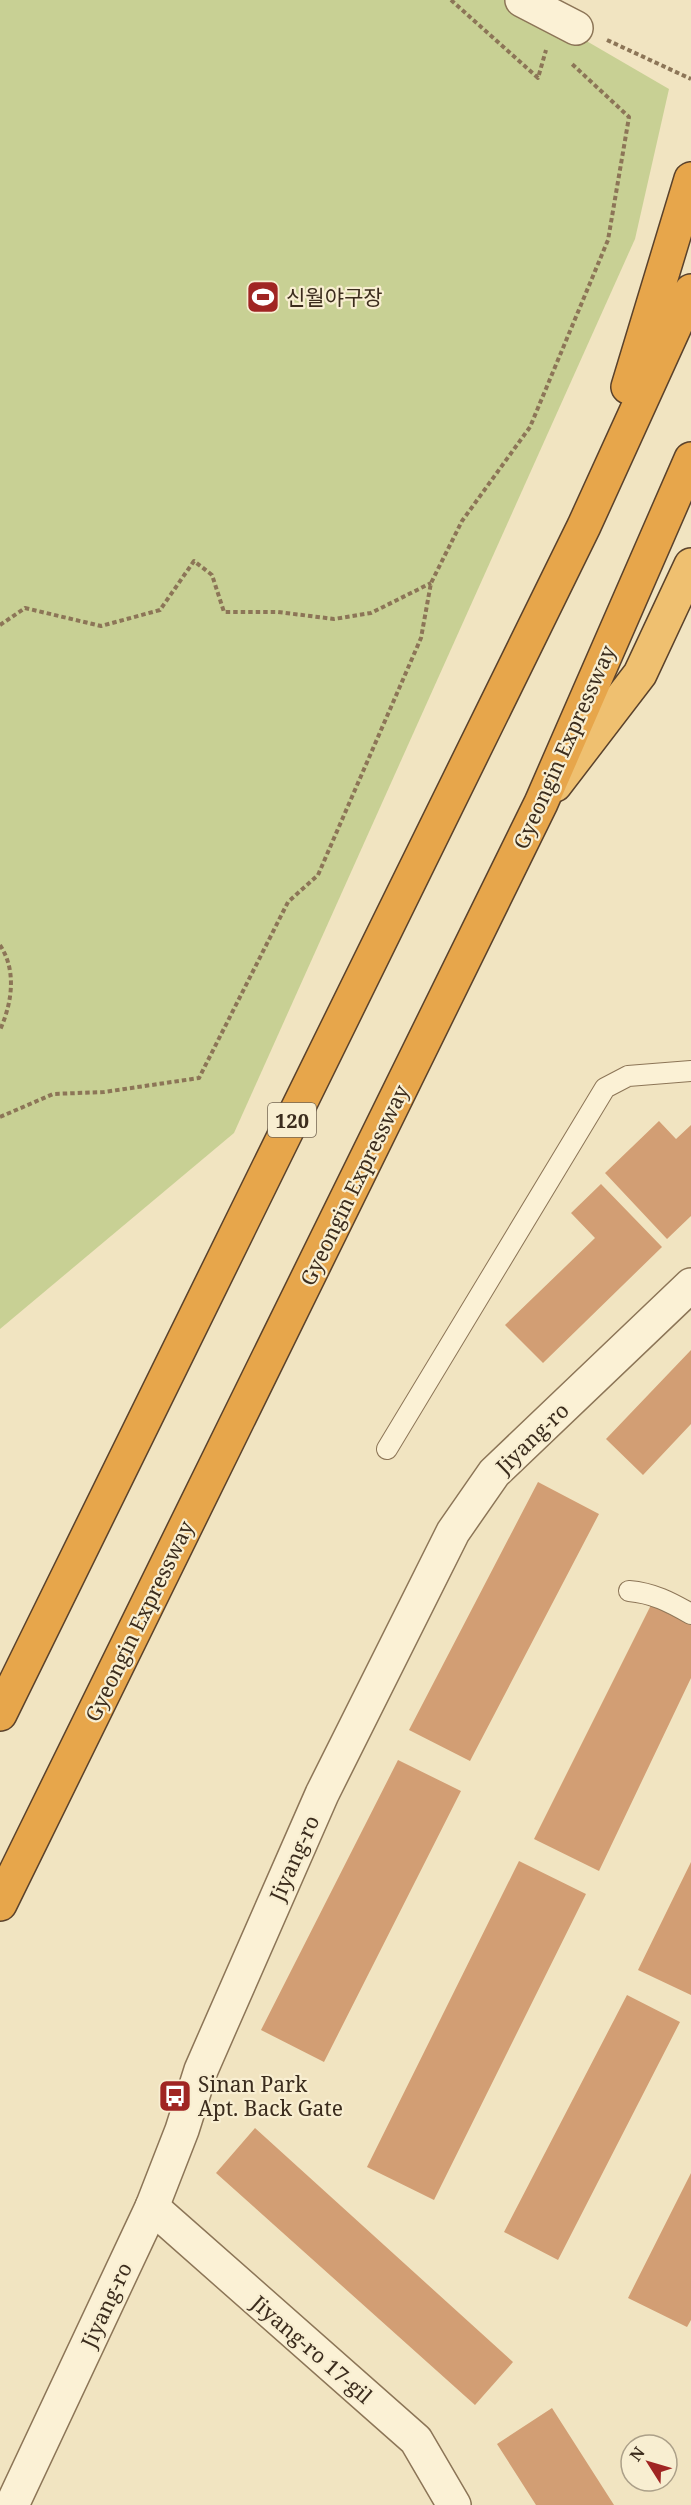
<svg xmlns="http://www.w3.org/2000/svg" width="691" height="2505" font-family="'Noto Serif','Noto Sans KR',serif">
<rect width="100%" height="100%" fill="#f1e4c1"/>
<path fill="#c8d094" d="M 0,0 L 516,0 L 669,89 L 635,239 L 234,1133 L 0,1329 Z"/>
<path fill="#d29e74" d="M 659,1121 L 676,1139 L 691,1125 L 691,1216 L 667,1239 L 605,1173 Z
M 601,1184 L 662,1247 L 543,1363 L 505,1325 L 595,1238 L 571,1213 Z
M 691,1350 L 691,1424 L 643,1475 L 606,1439 Z
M 538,1482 L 599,1514 L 470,1761 L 409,1730 Z
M 651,1605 L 691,1625 L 691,1678 L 599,1871 L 534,1839 Z
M 398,1760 L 461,1791 L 324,2062 L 261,2030 Z
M 519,1861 L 586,1894 L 434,2200 L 367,2167 Z
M 691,1862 L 691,1995 L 638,1970 Z
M 627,1995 L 680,2022 L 558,2260 L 504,2232 Z
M 255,2128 L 513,2362 L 475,2405 L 216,2173 Z
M 691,2173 L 691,2320 L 687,2327 L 628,2298 Z
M 552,2408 L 614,2505 L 536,2505 L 497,2444 Z"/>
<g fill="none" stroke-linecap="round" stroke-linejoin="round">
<g stroke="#8c7557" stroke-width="22">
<path id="service" d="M 387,1449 L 605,1088 L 628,1076 L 691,1071
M 629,1591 C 653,1593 670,1602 691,1614"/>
</g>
<g stroke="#8c7557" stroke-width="36">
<path id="minor" d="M 522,0 L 576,28
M 152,2207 L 416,2440 L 454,2505"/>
</g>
<g stroke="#8c7557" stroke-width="36">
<path id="tertiary" d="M 12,2505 L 152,2207 L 182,2130 L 201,2070 L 322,1794 L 453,1532 L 494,1473 L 691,1285"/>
</g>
<g stroke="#5a422c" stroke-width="36">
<path id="trunk" d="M 555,785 L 640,674 L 691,565"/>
</g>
<g stroke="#5a422c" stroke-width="36">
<path id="motorway" d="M 628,387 L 691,179
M 0,1714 L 584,526 L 691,291
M 0,1904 L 541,803 L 691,459"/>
</g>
<path stroke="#8c7557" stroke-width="4" stroke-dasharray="4.5 3" stroke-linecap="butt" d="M 451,0 L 538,78 L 546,50
M 607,40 L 691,79
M 0,625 L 25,608 L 101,626 L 160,610 L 194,561 L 212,575 L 224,612 L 278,612 L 334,619 L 371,613 L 431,583
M 0,945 C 17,971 12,1003 0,1030
M 0,1117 L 53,1094 L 104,1092 L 199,1078 L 288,902 L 318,875 L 421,638 L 431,583 L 462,521 L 530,427 L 608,240 L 629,117 L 571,63"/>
<use href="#service" stroke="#fbf1d5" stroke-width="20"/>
<use href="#minor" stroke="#fbf1d5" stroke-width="33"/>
<use href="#tertiary" stroke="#fbf1d5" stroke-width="33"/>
<use href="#trunk" stroke="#efc070" stroke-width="33"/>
<use href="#motorway" stroke="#e7a64b" stroke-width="33"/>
</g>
<defs>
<g id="stadium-square" transform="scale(1.725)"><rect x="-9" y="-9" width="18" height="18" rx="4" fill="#a02523" stroke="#f8eed1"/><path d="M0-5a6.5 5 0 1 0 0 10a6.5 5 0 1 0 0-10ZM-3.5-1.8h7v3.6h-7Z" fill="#fff"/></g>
<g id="bus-square" transform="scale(1.725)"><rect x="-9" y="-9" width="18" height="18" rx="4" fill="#a02523" stroke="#f8eed1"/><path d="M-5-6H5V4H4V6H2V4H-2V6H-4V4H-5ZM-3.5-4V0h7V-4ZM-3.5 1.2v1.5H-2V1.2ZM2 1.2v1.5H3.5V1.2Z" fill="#fff"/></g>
</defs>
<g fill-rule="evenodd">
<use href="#stadium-square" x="263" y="297"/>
<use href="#bus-square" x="175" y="2096"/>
</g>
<g text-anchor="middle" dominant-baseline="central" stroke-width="4.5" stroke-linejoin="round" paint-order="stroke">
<rect fill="#f8eed1" stroke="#746653" stroke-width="1.5" x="268" y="1103" width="48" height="34" rx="4.5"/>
<g font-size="20" font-weight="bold" fill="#3b2c1d">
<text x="292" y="1120">120</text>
</g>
<g font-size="21" fill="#3b2c1d" stroke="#f8eed1" text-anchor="start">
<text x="286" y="297">신월야구장</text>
<text x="198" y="2084">Sinan Park<tspan x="198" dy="24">Apt. Back Gate</tspan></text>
</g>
<g font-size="21" fill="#3b2c1d" stroke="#f8eed1">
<text transform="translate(564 747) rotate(-66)">Gyeongin Expressway</text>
<text transform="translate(354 1185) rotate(-64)">Gyeongin Expressway</text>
<text transform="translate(532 1438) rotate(-44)">Jiyang-ro</text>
<text transform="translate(139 1621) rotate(-64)">Gyeongin Expressway</text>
<text transform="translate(294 1858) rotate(-66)">Jiyang-ro</text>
<text transform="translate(106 2305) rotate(-65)">Jiyang-ro</text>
<text transform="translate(312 2349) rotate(41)">Jiyang-ro 17-gil</text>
</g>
</g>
<g transform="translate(649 2463) rotate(307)"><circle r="28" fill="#f8eed1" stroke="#aca089" stroke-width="1.5"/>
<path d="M0-4.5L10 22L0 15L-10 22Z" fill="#a02523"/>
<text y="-9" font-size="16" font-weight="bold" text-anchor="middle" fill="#3b2c1d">N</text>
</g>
</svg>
